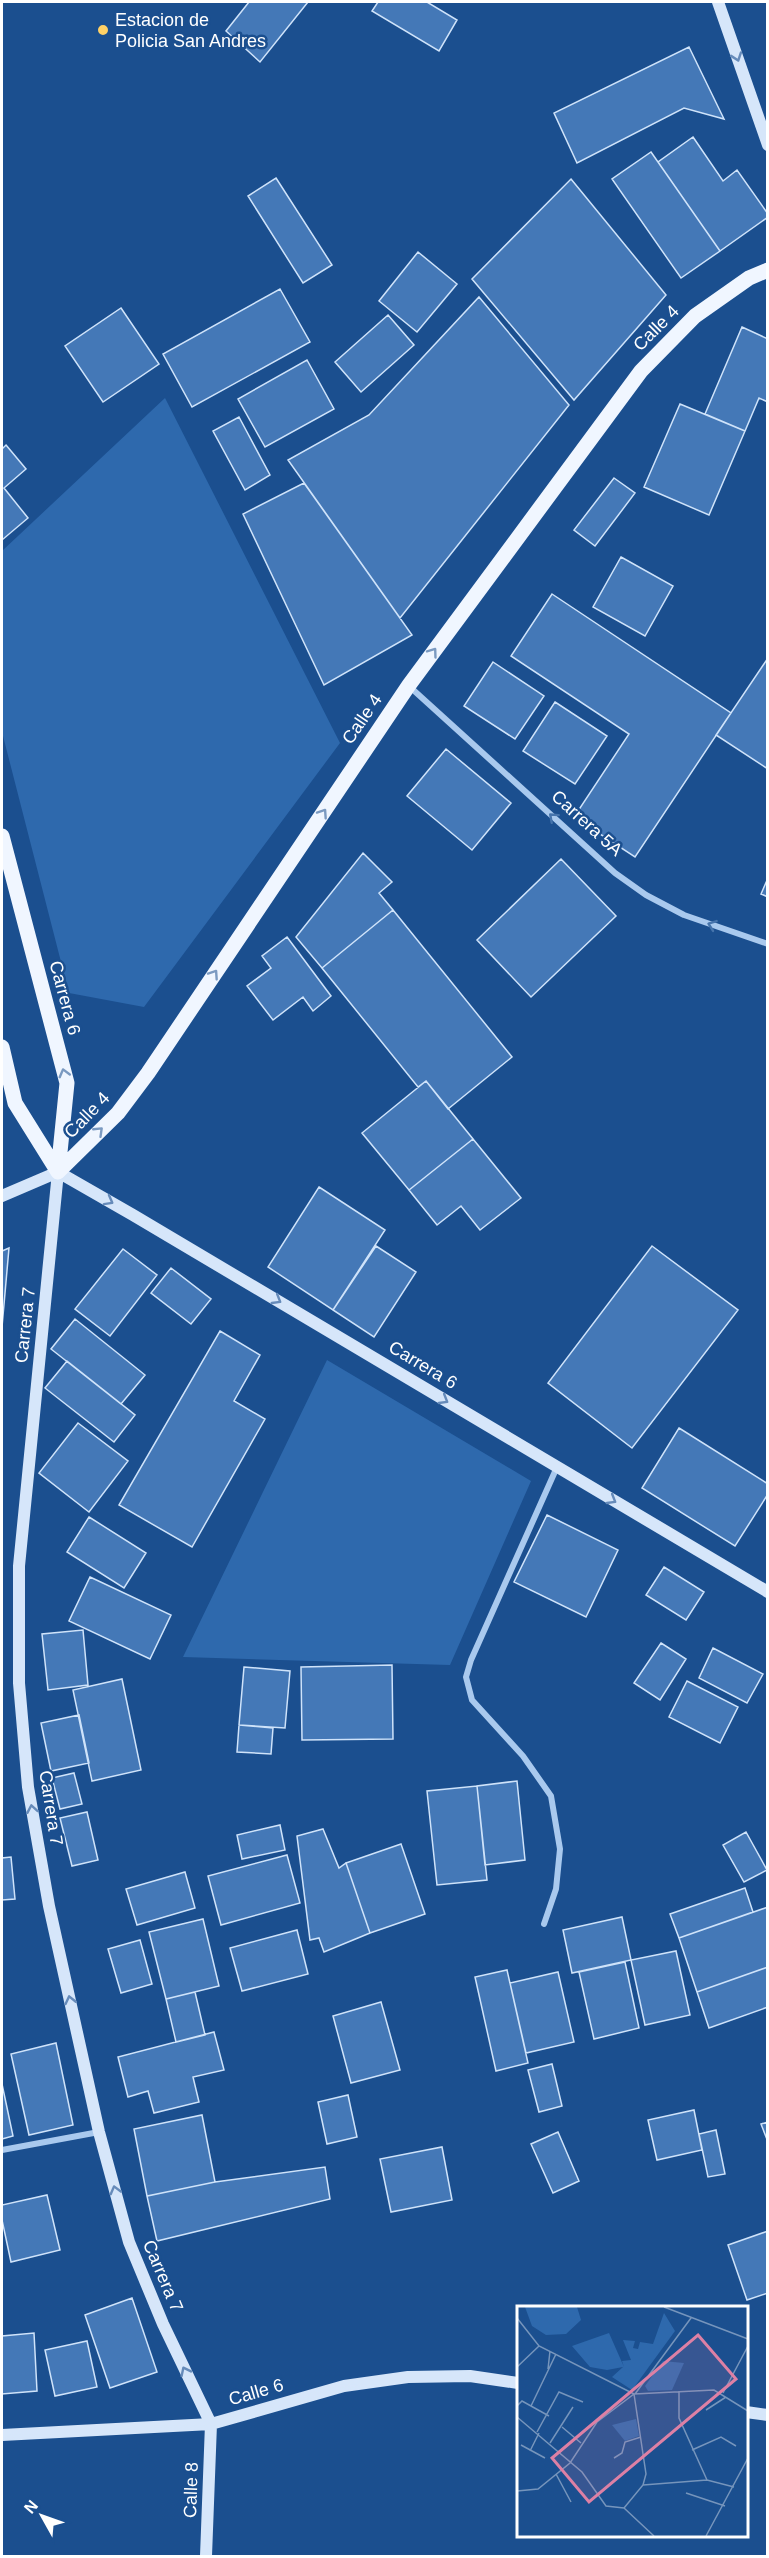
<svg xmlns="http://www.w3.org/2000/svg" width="769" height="2558" font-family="Arial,sans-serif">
<rect width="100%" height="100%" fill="#1b4f8f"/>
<path fill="#2e69ad" d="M 165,398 L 340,743 L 144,1007 L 69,993 L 2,732 L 2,551 Z
M 327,1360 L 531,1481 L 450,1665 L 183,1657 Z"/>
<path fill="#4478b7" stroke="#cfe3fa" stroke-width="1.5" d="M 249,2 L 308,2 L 260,62 L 226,31 Z
M 378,2 L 427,2 L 457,20 L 439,51 L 372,11 Z
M 689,47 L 724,119 L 684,108 L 577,163 L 554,113 Z
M 693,137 L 723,181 L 737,170 L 768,214 L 768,217 L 720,251 L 658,162 Z
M 651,152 L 720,251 L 681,278 L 612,179 Z
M 276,178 L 332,265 L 303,283 L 248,196 Z
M 571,179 L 666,295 L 574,400 L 472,279 Z
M 418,252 L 457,284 L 417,332 L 379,301 Z
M 280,289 L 310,342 L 192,407 L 163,354 Z
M 479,297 L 569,405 L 400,618 L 288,460 L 369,415 Z
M 121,308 L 159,364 L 103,402 L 65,346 Z
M 388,315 L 414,345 L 361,392 L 335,362 Z
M 742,327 L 768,339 L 768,402 L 759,398 L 745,431 L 705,414 Z
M 307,360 L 334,409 L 265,447 L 238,399 Z
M 680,404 L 745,431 L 709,515 L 644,487 Z
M 239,417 L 270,475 L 245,490 L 213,431 Z
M 6,445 L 26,469 L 4,488 L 28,518 L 2,540 L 2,449 Z
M 614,478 L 635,493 L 595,546 L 574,530 Z
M 304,483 L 412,635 L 324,685 L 243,514 Z
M 621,557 L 673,586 L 645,636 L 593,607 Z
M 552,594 L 731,713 L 635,857 L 574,817 L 629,734 L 511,656 Z
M 768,658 L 768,769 L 716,735 Z
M 493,662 L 544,696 L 515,739 L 464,706 Z
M 555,702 L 607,736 L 575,784 L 523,751 Z
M 446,749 L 511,803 L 472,850 L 407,796 Z
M 363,853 L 392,882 L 379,893 L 393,910 L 322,968 L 296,937 Z
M 561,859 L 616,916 L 531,997 L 477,940 Z
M 768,878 L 768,897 L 761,894 Z
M 393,910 L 512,1057 L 448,1109 L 426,1081 L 418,1087 L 322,968 Z
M 287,937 L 331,996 L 313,1011 L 303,997 L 273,1020 L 247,986 L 271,968 L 262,956 Z
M 426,1081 L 473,1139 L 409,1190 L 362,1133 Z
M 473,1139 L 521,1198 L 480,1230 L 461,1206 L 437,1225 L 409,1190 Z
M 319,1187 L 385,1230 L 333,1310 L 268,1267 Z
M 376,1246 L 416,1272 L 374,1337 L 333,1310 Z
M 652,1246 L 738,1310 L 632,1448 L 548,1383 Z
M 9,1248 L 2,1327 L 2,1251 Z
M 123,1249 L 157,1275 L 110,1336 L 75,1309 Z
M 171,1268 L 211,1299 L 191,1324 L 151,1293 Z
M 75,1319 L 145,1375 L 121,1404 L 51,1349 Z
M 220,1331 L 260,1355 L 234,1401 L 265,1419 L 192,1547 L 119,1505 Z
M 67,1361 L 135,1415 L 114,1442 L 45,1388 Z
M 78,1423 L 128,1461 L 89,1512 L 39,1473 Z
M 679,1428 L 768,1484 L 768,1494 L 735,1546 L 642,1488 Z
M 547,1515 L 618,1550 L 586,1617 L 514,1582 Z
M 89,1517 L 146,1553 L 124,1588 L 67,1552 Z
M 664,1567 L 704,1592 L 686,1620 L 646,1595 Z
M 90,1577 L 171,1615 L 150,1659 L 69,1621 Z
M 83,1630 L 88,1685 L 48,1690 L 42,1634 Z
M 661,1643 L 686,1659 L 660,1700 L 634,1683 Z
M 713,1648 L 763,1674 L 747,1703 L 699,1678 Z
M 392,1665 L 393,1739 L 302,1740 L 301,1667 Z
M 244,1667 L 290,1671 L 285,1728 L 239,1725 Z
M 122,1679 L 141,1770 L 92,1781 L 73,1690 Z
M 687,1681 L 738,1707 L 720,1743 L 669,1717 Z
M 79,1715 L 89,1763 L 51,1771 L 41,1723 Z
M 239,1725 L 273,1728 L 271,1754 L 237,1752 Z
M 74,1773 L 82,1804 L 60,1809 L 52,1778 Z
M 517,1781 L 525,1860 L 485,1865 L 477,1786 Z
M 477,1786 L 487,1880 L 437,1885 L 427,1791 Z
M 87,1812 L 98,1860 L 72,1866 L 60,1818 Z
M 280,1825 L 285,1850 L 242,1859 L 237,1835 Z
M 323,1829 L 339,1868 L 346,1863 L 370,1933 L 324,1952 L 319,1938 L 310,1940 L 297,1836 Z
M 746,1832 L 767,1870 L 744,1882 L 723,1845 Z
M 401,1844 L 425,1914 L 370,1933 L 346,1863 Z
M 287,1855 L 300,1903 L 221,1925 L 208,1876 Z
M 11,1857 L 15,1899 L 2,1900 L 2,1858 Z
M 185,1872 L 195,1908 L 137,1925 L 126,1889 Z
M 745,1888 L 753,1912 L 679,1938 L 670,1914 Z
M 768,1907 L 768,1967 L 697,1992 L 679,1938 Z
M 622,1917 L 631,1960 L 572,1973 L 563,1930 Z
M 203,1919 L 219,1986 L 166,1999 L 149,1932 Z
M 297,1930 L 308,1974 L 242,1991 L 230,1948 Z
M 140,1940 L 152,1984 L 121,1993 L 108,1949 Z
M 676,1951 L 690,2015 L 645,2025 L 631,1960 Z
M 625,1962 L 639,2028 L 594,2039 L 579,1972 Z
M 768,1967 L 768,2007 L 709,2028 L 697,1992 Z
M 507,1970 L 528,2063 L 496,2071 L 475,1977 Z
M 558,1972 L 574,2042 L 526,2053 L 510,1983 Z
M 195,1992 L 205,2035 L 176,2042 L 166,1999 Z
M 381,2002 L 400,2070 L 351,2083 L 333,2016 Z
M 214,2032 L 224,2070 L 193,2077 L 199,2102 L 154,2113 L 148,2091 L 128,2097 L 118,2057 Z
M 56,2043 L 73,2125 L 29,2135 L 11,2054 Z
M 552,2064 L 562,2106 L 539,2112 L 528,2070 Z
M 2,2084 L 13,2136 L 2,2139 Z
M 348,2095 L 357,2137 L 327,2144 L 318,2102 Z
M 694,2110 L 702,2150 L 657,2160 L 648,2120 Z
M 202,2115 L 215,2182 L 147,2196 L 134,2129 Z
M 768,2122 L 768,2142 L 761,2124 Z
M 716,2130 L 725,2174 L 708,2177 L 699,2134 Z
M 558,2132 L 579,2181 L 553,2193 L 531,2144 Z
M 442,2147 L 452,2200 L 391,2212 L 380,2159 Z
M 325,2167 L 330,2199 L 157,2241 L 147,2196 L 215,2182 Z
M 47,2195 L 60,2250 L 11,2262 L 2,2220 L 2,2205 Z
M 768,2231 L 768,2293 L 747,2300 L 728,2245 Z
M 132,2298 L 157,2372 L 110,2388 L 85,2315 Z
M 34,2333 L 37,2391 L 2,2394 L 2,2336 Z
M 87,2341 L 97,2387 L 55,2396 L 45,2350 Z"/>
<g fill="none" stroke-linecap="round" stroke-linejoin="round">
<path stroke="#a9c9ee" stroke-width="6" d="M 410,687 L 615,873 L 646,895 L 684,915 L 768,944
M 544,1924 L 556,1889 L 560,1849 L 551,1796 L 523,1756 L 472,1700 L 466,1677 L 471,1660 L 557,1467
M 2,2150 L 99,2132"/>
<path stroke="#d6e6fa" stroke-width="12" d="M 718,2 L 768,145
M 58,1172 L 19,1566 L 19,1683 L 28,1787 L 49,1906 L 99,2132 L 129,2242 L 163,2324 L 211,2424 L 206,2556
M 58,1172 L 133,1215 L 768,1592
M 2,1196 L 58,1172
M 746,2412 L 768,2415
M 2,2435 L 211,2424 L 344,2386 L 408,2377 L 470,2376 L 518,2383"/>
<path stroke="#f0f6ff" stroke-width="15" d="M 2,836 L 67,1083 L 58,1172
M 2,1047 L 15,1103 L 58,1172
M 58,1172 L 118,1113 L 148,1073 L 409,685 L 641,371 L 695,316 L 749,278 L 768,270"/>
</g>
<defs><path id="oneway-chevron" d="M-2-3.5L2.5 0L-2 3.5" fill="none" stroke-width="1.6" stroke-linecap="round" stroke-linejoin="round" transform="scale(1.5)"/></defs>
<g stroke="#668bba">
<use href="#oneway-chevron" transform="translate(737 57) rotate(71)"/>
<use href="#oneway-chevron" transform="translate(109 1201) rotate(29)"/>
<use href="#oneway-chevron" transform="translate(277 1300) rotate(31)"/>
<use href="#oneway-chevron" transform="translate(444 1400) rotate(31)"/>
<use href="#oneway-chevron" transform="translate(612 1500) rotate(31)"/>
<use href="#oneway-chevron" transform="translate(32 1809) rotate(-100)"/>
<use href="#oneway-chevron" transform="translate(70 2000) rotate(-103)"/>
<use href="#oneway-chevron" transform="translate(115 2190) rotate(-105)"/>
<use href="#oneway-chevron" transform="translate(185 2371) rotate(-116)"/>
</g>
<g stroke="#7b9ac1">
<use href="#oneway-chevron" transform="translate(433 652) rotate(-54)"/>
<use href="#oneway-chevron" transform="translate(323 813) rotate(-56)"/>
<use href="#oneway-chevron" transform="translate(214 974) rotate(-56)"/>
<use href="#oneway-chevron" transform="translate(64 1073) rotate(-105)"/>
<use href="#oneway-chevron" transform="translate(99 1131) rotate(-44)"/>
</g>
<g stroke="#4674ac">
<use href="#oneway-chevron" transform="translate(553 817) rotate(-138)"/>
<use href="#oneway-chevron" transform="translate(712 925) rotate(-160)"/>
</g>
<circle fill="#ffd166" stroke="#1b4f8f" stroke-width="2" cx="103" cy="30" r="6"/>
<g text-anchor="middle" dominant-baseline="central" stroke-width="5" stroke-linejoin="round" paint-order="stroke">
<g font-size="18" fill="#fff" stroke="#1b4f8f" text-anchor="start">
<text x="115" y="20">Estacion de<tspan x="115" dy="21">Policia San Andres</tspan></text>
</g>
<g font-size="18" fill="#fff" stroke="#1b4f8f">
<text transform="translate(656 328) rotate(-45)">Calle 4</text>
<text transform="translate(362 719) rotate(-56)">Calle 4</text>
<text transform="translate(587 823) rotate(42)">Carrera 5A</text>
<text transform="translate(65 998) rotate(75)">Carrera 6</text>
<text transform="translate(87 1115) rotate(-46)">Calle 4</text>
<text transform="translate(25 1325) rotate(-84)">Carrera 7</text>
<text transform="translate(423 1365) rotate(31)">Carrera 6</text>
<text transform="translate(51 1808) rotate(81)">Carrera 7</text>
<text transform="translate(163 2276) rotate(67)">Carrera 7</text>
<text transform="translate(256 2392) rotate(-16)">Calle 6</text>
<text transform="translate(191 2490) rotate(-88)">Calle 8</text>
</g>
</g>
<g transform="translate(517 2306)">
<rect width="231" height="231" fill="#1b4f8f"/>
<path d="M 8,1 L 60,1 L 64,14 L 49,28 L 29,29 L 15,20 ZM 147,7 L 158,25 L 115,84 L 95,71 L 106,61 L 90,64 L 73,61 L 55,40 L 92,27 L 107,61 L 105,55 L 114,54 L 106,34 L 118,35 L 116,42 L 121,43 L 123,36 L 136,38 ZM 146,55 L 167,57 L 155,84 L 131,85 L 128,80 ZM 119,113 L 122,130 L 108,135 L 95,119 Z" fill="#2e69ad"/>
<path fill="none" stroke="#7695bc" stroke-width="1.5" d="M 147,1 L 231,33M 0,12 L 22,40 L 117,88M 0,61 L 22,40M 31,63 L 33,45M 162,85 L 162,112 L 190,174M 206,87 L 231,40M 117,88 L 197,84 L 231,105M 118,88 L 174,12M 0,100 L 5,95 L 32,110M 14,100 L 39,48M 189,104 L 209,91M 0,111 L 65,166 L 89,200 L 107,202M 45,121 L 64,137M 20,126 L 42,86 L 66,96M 33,137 L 56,101M 4,139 L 28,152M 175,144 L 204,131 L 219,140M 13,145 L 22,127M 97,152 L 105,147 L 108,136 L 124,131M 39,168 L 54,196M 126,179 L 190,174 L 217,181M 0,185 L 21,183 L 53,157 L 80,116 L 117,88M 169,187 L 208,200M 107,202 L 126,179 L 129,168 L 117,88M 107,202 L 137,230M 189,230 L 231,152"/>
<path fill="#dd80a5" fill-opacity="0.15" stroke="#dd80a5" stroke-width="3" d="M 181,29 L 219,73 L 72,196 L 35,152 Z"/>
<rect width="231" height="231" fill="none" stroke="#fff" stroke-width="3"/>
</g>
<rect width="769" height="2558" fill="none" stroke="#ffffff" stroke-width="6"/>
<g transform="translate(42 2516) rotate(310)" stroke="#1b4f8f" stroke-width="4.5" paint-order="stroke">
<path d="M0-4.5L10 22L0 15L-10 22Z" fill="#ffffff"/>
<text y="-9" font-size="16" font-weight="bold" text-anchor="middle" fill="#ffffff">N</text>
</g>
</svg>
